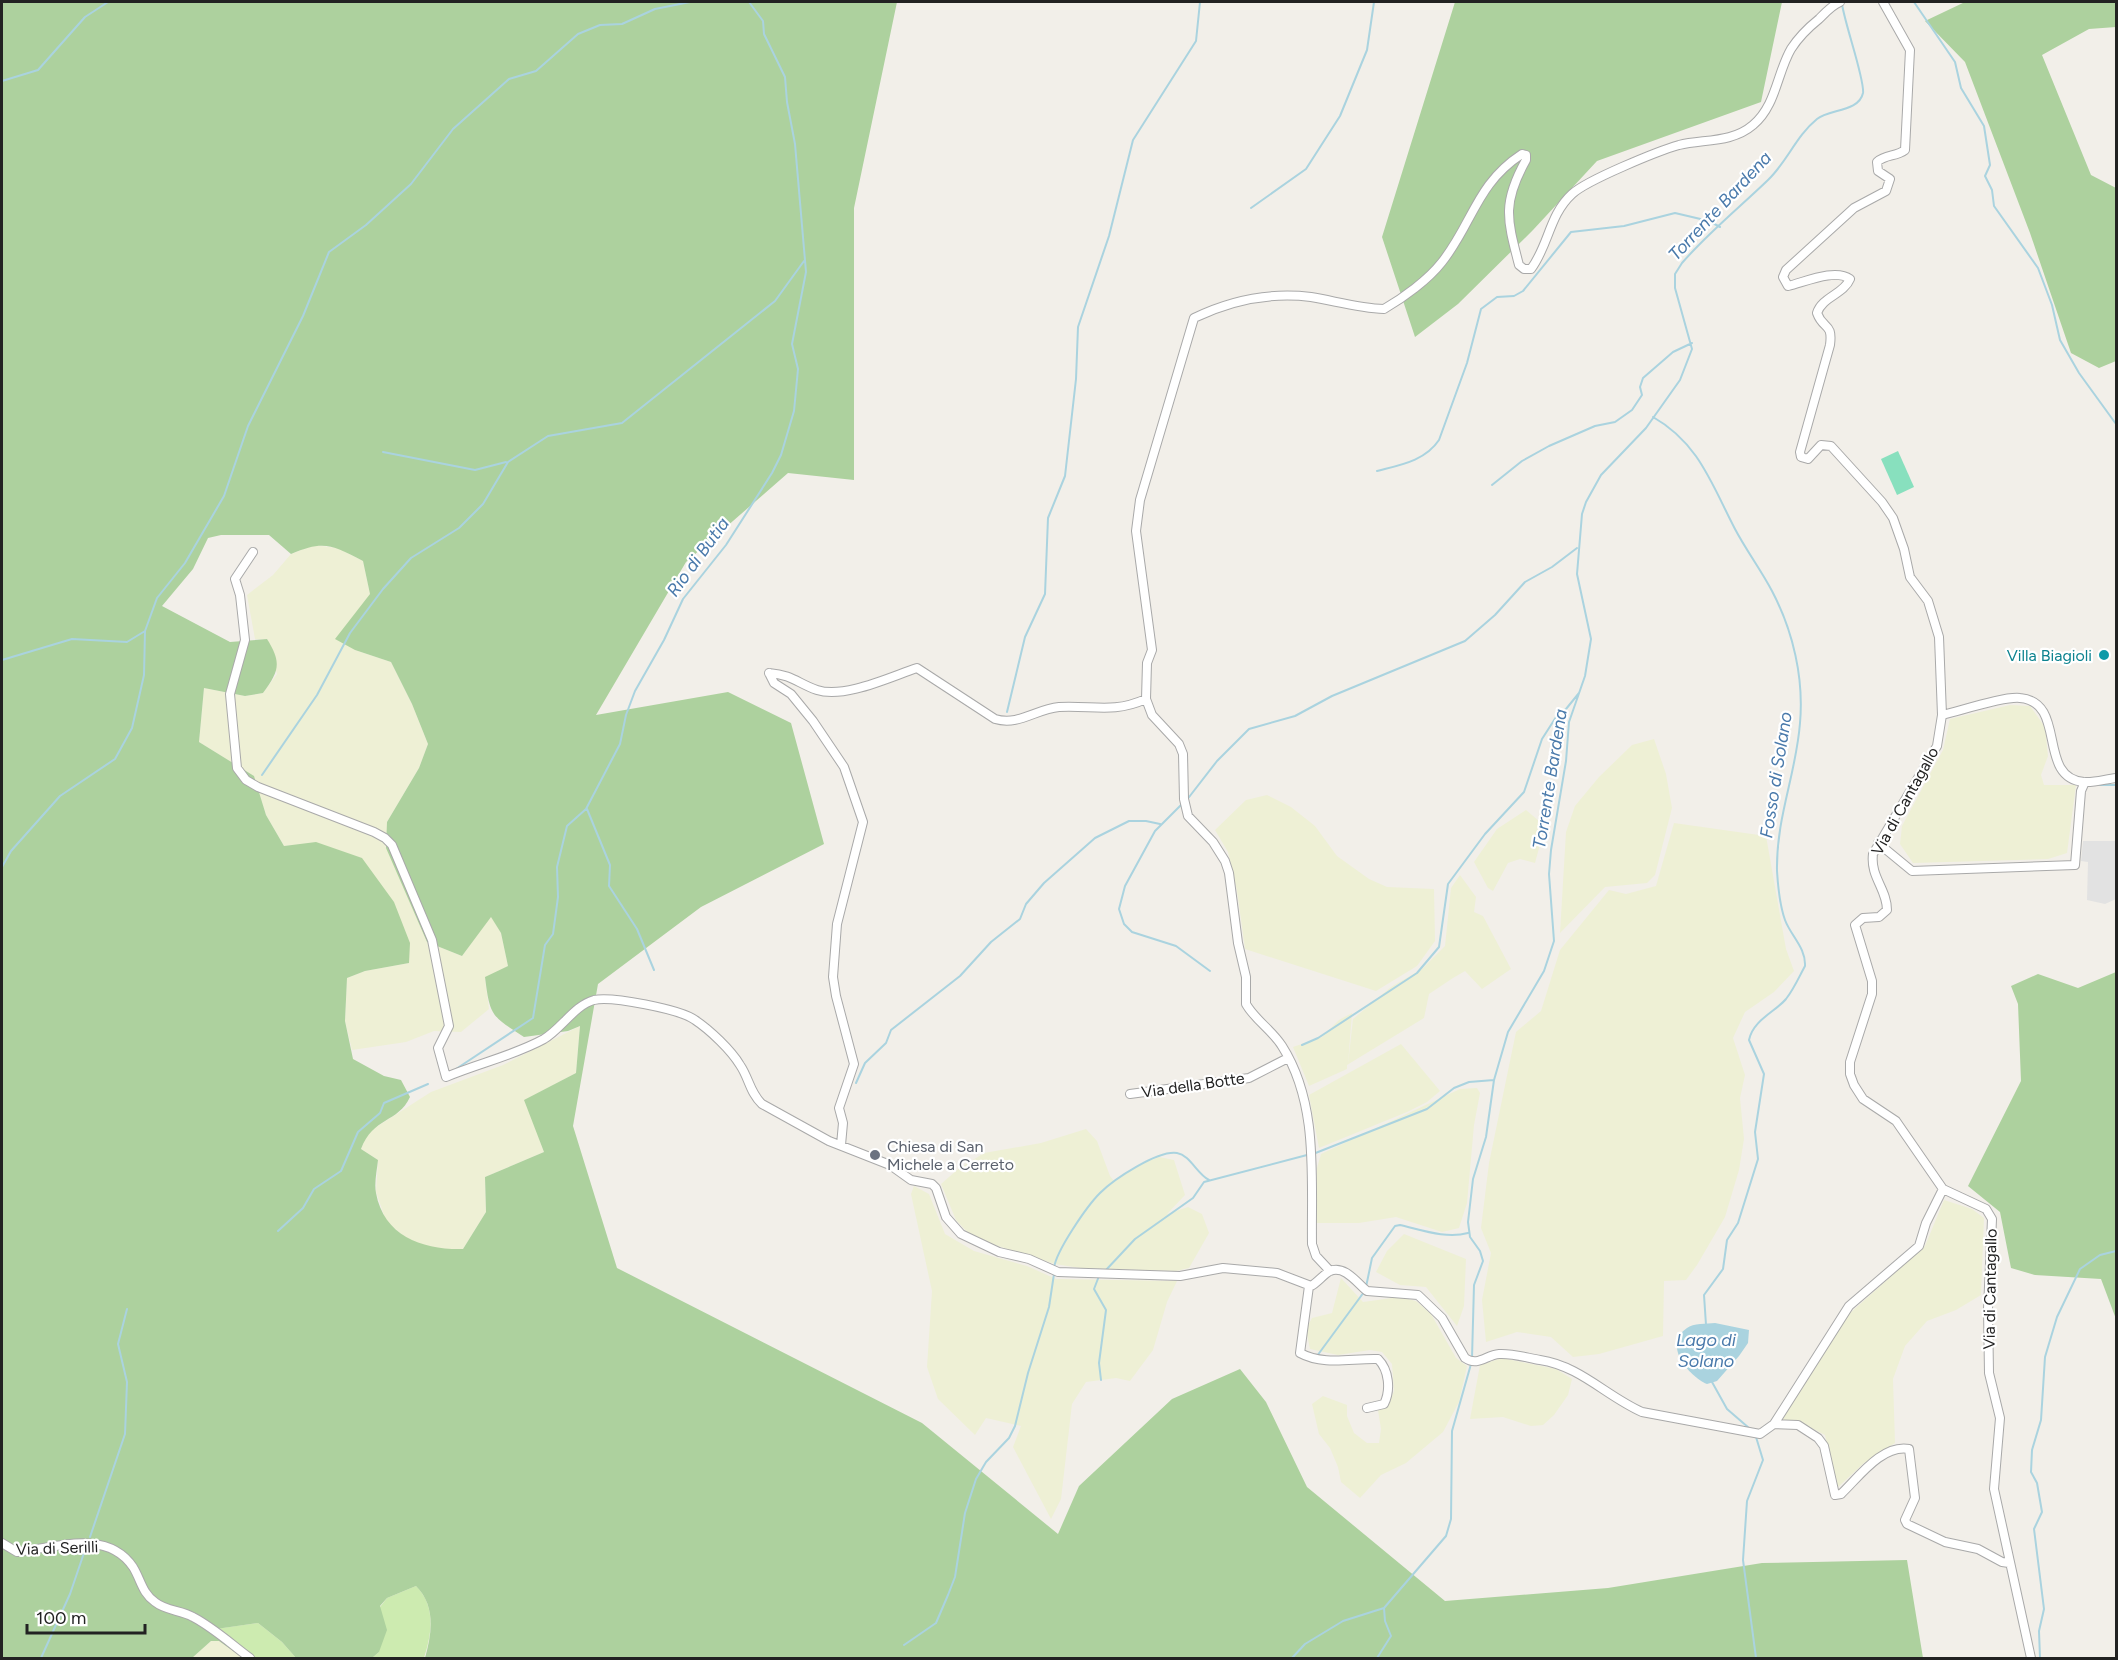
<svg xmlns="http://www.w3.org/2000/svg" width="2118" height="1660" font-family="Figtree,sans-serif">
<rect width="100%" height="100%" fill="#f2efe9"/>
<path fill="#eef0d5" d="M 314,545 L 338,548 L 363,561 L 370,594 L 355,650 L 391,662 L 412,704 L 428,744 L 419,768 L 387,822 L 427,942 L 462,956 L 491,916 L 501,933 L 508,966 L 485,978 L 489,1009 L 461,1032 L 434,1031 L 406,1042 L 352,1050 L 345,1021 L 347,978 L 365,971 L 409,963 L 316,843 L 284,846 L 266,815 L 253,776 L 199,742 L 204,688 L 245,696 L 263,693 L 277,674 L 267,639 L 255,639 L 247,595 L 273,575 L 291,554 Z
M 2010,705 L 2030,706 L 2045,727 L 2048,756 L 2041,775 L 2044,785 L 2076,785 L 2067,853 L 2048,859 L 1913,863 L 1900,844 L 1902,826 L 1943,750 L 1950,719 Z
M 1654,739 L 1666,774 L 1672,808 L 1655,875 L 1647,883 L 1605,887 L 1560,933 L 1566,832 L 1575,806 L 1599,777 L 1632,745 Z
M 1267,795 L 1291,807 L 1315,826 L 1337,856 L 1369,879 L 1387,887 L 1434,889 L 1435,941 L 1417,966 L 1376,991 L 1245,949 L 1237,891 L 1228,852 L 1215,830 L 1246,800 Z
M 1526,810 L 1545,826 L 1535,863 L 1520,859 L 1508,863 L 1493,891 L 1488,888 L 1474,862 L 1497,829 Z
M 1674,823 L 1766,836 L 1786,949 L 1794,971 L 1774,992 L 1745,1012 L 1733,1038 L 1745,1075 L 1740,1098 L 1744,1139 L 1739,1170 L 1725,1217 L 1697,1265 L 1686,1280 L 1664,1281 L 1663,1336 L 1599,1354 L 1573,1357 L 1551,1337 L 1517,1332 L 1486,1342 L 1482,1300 L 1491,1253 L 1481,1228 L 1489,1163 L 1516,1032 L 1541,1011 L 1560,950 L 1609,890 L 1626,894 L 1656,886 Z
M 1460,875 L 1476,897 L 1474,912 L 1483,916 L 1511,969 L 1482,989 L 1465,971 L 1453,978 L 1429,994 L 1424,1018 L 1347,1065 L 1347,1069 L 1309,1086 L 1293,1047 L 1322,1037 L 1339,1020 L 1352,1013 L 1348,1064 L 1353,1019 L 1391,987 L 1422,969 L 1445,946 L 1451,888 Z
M 580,1026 L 576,1073 L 525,1100 L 544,1152 L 485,1177 L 486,1212 L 463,1249 L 437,1249 L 409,1241 L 386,1221 L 376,1192 L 378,1160 L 361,1149 L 367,1133 L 431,1092 L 503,1065 Z
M 1401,1044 L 1440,1091 L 1427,1102 L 1407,1112 L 1319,1148 L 1309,1095 Z
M 1477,1088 L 1480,1093 L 1474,1125 L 1467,1203 L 1459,1228 L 1442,1232 L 1396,1217 L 1359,1223 L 1316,1223 L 1317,1168 L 1321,1154 L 1460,1089 Z
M 1086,1129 L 1097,1141 L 1110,1176 L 1114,1181 L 1143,1163 L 1159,1157 L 1174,1160 L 1185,1195 L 1167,1214 L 1188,1207 L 1202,1214 L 1209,1233 L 1189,1268 L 1176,1271 L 1080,1268 L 1055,1264 L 995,1245 L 969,1234 L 956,1220 L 941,1184 L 957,1170 L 984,1153 L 1041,1143 Z
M 914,1186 L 929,1194 L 945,1234 L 974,1251 L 1027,1266 L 1056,1279 L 1177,1281 L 1167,1302 L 1153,1350 L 1130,1381 L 1116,1378 L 1086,1382 L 1072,1404 L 1061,1499 L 1051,1519 L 1013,1447 L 1021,1426 L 986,1418 L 975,1435 L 938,1399 L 927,1367 L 932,1291 L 911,1194 Z
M 1944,1200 L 1972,1209 L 1984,1218 L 1981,1295 L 1956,1310 L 1927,1321 L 1905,1346 L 1893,1379 L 1895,1443 L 1864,1463 L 1836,1489 L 1825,1435 L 1802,1423 L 1781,1421 L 1849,1314 L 1925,1246 Z
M 1404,1234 L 1466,1259 L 1464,1306 L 1457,1326 L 1426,1287 L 1400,1285 L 1376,1272 L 1387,1251 Z
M 1341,1278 L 1363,1302 L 1399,1297 L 1416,1301 L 1431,1314 L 1456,1358 L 1467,1366 L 1459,1402 L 1443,1432 L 1406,1463 L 1381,1475 L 1360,1498 L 1341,1482 L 1338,1467 L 1330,1448 L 1319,1434 L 1312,1404 L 1323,1396 L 1347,1405 L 1347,1416 L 1354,1433 L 1367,1443 L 1379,1443 L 1381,1429 L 1378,1410 L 1388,1406 L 1394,1391 L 1392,1364 L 1382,1352 L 1370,1350 L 1338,1355 L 1310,1349 L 1306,1329 L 1312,1318 L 1332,1313 Z
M 1502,1358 L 1556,1369 L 1572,1379 L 1568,1395 L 1554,1415 L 1543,1425 L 1531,1426 L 1503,1417 L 1470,1419 L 1480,1365 Z
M 211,1641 L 220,1641 L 243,1658 L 192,1658 Z"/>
<path fill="#cdebb0" d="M 416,1586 C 436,1606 432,1633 424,1658 L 372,1658 L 379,1652 L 380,1607 L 387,1598 Z
M 258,1623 L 282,1642 L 296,1658 L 255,1658 L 215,1629 Z"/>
<path fill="#add19e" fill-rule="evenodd" d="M 2,2 L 897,2 L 854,208 L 854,480 L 788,473 L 686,562 L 596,715 L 728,692 L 791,723 L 824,844 L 701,907 L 598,984 L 573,1126 L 617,1268 L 922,1423 L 1058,1534 L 1079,1486 L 1172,1399 L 1240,1369 L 1266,1402 L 1307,1487 L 1445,1601 L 1608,1588 L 1762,1563 L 1907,1560 L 1923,1658 L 425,1658 C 432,1633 436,1606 416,1586 L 387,1598 L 380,1606 L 387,1630 L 379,1652 L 372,1658 L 296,1658 L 282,1642 L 258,1623 L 216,1629 L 255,1658 L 243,1658 L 219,1641 L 211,1641 L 192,1658 L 2,1658 ZM 221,535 L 269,535 L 291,554 C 324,540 332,545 363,561 L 370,594 L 335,639 L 355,650 L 391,662 L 412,704 L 428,744 L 419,768 L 387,822 L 386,848 L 427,942 L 462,956 L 491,917 L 501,933 L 508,966 L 485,977 C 490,1017 492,1016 524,1037 L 568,1031 L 580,1026 L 576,1073 L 524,1100 L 544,1152 L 485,1177 L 486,1212 L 463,1249 C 424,1250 384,1237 376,1193 C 374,1183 377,1170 378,1160 L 361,1149 C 373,1117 398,1123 410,1097 L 401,1080 L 384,1076 L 353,1059 L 345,1021 L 347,978 L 365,971 L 409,963 L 410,943 L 394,902 L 362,858 L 316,842 L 284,846 L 266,815 L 254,776 L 199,742 L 204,688 L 245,696 L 263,693 C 279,671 282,663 267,639 L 230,642 L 162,606 L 193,569 L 208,538 Z
M 1455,2 L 1782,2 L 1761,102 L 1597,161 L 1533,230 L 1458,304 L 1415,337 L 1382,237 Z
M 1965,2 L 2116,2 L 2116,27 L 2089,29 L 2042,55 L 2091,175 L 2116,188 L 2116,361 L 2099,368 L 2071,353 L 2030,233 L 1965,62 L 1925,21 Z
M 2116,972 L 2116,1319 L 2101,1279 L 2035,1275 L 2011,1268 L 2000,1212 L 1968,1186 L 2021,1081 L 2018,1004 L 2011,986 L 2038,974 L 2078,988 Z"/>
<path fill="#88e0be" d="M 1898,451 L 1914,487 L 1897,495 L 1881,459 Z"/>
<path fill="#e2e2e2" d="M 2083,841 L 2116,841 L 2116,899 L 2105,904 L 2087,900 L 2088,862 L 2081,861 Z"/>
<path fill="#aad3df" d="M 1715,1323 L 1749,1330 L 1748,1343 L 1739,1356 L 1717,1381 L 1707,1384 C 1689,1376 1662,1345 1687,1328 C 1693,1323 1707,1324 1715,1323 Z"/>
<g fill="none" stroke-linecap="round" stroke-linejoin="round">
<path stroke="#aad3df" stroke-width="2" d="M 1914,2 L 1955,62 L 1961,88 L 1984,126 L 1990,165 L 1985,176 L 1992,190 L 1994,206 L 2038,268 L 2052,305 L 2060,340 L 2079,373 L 2116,424
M 2,81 L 38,70 L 85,17 L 108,2
M 1251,208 L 1306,169 L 1340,116 L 1367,50 L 1374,2
M 1653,417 C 1699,443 1712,485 1735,529 C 1746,550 1761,570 1772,591 C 1793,631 1804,678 1800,723 C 1796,775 1776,817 1777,871 C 1778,887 1780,906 1785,920 C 1791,936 1806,948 1805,966 C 1799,977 1794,989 1786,999 C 1775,1012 1753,1020 1749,1040 L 1764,1074 L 1755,1132 L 1758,1159 L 1738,1223 L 1727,1240 L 1723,1269 L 1704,1295 L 1706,1325
M 383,452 L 475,470 L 506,462
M 1377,471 C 1400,465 1425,461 1439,440 L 1467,363 L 1481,309 L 1497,297 L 1514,296 L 1523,291 L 1571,232 L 1624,226 L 1675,213 L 1709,221 L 1720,227
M 1492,485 L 1522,461 L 1549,446 L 1595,426 L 1615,422 L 1632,410 L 1642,395 L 1640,387 L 1643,378 L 1673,352 L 1692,343
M 2,660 L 72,639 L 127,642 L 145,631
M 1007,712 L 1025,637 L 1045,594 L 1048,518 L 1065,476 L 1076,379 L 1078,327 L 1109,236 L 1133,140 L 1196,41 L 1200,2
M 262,775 L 317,695 L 350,633 L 383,589 L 411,558 L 459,528 L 483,504 L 508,462 L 548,436 L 622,423 L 775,301 L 804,261
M 2100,785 L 2116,785
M 1186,801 L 1217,761 L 1249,729 L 1295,716 L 1332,696 L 1465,641 L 1495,615 L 1525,582 L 1552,567 L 1577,548
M 1182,804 L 1155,831 L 1125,886 L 1119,909 L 1124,924 L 1132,932 L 1176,946 L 1210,971
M 587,809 L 610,865 L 609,886 L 637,929 L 654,970
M 2,867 L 11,851 L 60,796 L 115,759 L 132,728 L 144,675 L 145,631 L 157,598 L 185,563 L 224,496 L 248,426 L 303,316 L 329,252 L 366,225 L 411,184 L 453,129 L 509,79 L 536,71 L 578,34 L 600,25 L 622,24 L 655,9 L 690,2
M 1302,1045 L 1318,1038 L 1417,973 L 1439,947 L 1448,884 L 1485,834 L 1524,792 L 1542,739 L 1558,714 L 1566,709 L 1579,693
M 456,1069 L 533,1018 L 545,945 L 553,934 L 558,897 L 557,867 L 567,826 L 586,809 L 620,744 L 626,715 L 635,691 L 664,640 L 683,599 L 726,545 L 772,473 L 781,455 L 794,411 L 798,369 L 792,344 L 806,272 L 795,144 L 787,102 L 785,77 L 764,34 L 763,21 L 749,2
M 856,1083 L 865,1063 L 886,1043 L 891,1030 L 960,976 L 991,942 L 1020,919 L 1026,904 L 1044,883 L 1095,838 L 1129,821 L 1146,821 L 1160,824
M 1313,1154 L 1427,1109 L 1454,1088 L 1469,1082 L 1494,1080
M 278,1231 L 303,1208 L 314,1189 L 341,1171 L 358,1132 L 380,1113 L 384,1103 L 428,1084
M 1054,1268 C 1056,1251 1087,1206 1100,1193 C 1114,1179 1158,1150 1177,1153 C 1190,1155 1197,1174 1209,1180
M 1106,1270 L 1135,1239 L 1193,1198 L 1204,1182 L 1307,1155
M 1099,1276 L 1094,1289 L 1106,1310 L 1099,1363 L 1101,1380
M 1366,1287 L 1372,1258 L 1395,1226 L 1400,1225 C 1422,1230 1446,1239 1468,1233
M 1317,1356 L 1364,1292
M 1472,1358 L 1474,1285 L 1483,1261 L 1480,1251 L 1470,1237 L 1468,1222 L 1473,1179 L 1486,1137 L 1494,1080 L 1508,1032 L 1544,971 L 1554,941 L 1549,874 L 1551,850 L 1566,761 L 1569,722 L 1585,676 L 1591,639 L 1577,574 L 1582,514 L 1586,502 L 1601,475 L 1646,428 L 1680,380 L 1692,349 L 1675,288 L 1675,274 L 1682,263 C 1708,233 1740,207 1768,180 C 1787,162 1796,136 1817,119 C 1829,109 1859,112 1863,93 C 1865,80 1845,25 1842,4
M 1712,1382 L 1727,1409 L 1749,1428
M 1756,1437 L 1763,1460 L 1747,1501 L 1743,1560 L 1756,1658
M 90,1537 L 125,1434 L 127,1382 L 118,1344 L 127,1309
M 904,1645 L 936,1623 L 948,1595 L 955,1577 L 965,1513 L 976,1479 L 986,1462 L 1009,1438 L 1015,1426 L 1028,1373 L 1049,1307 L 1054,1274
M 41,1658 L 70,1594 L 85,1550
M 1292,1658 L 1305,1644 L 1343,1621 L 1384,1608 L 1446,1536 L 1451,1519 L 1452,1431 L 1471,1364
M 1377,1658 L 1391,1636 L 1385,1621 L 1384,1608
M 2040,1658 L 2039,1631 L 2044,1609 L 2034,1529 L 2042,1512 L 2037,1483 L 2031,1472 L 2032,1450 L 2041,1420 L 2045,1357 L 2057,1317 L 2080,1269 L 2100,1255 L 2116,1251"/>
<g stroke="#a9a9a9" stroke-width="10">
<path id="minor" d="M 1883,2 L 1910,50 L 1905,150 C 1896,157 1886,154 1877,162 L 1878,171 L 1890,179 L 1886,191 L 1854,208 L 1786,270 L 1783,277 L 1788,286 C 1805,282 1835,268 1850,279 C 1844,294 1822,297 1817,313 C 1823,330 1833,322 1830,345 L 1800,452 L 1801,457 L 1808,459 L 1821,445 L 1831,446 L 1882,502 L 1893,518 L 1904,549 L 1910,577 L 1928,601 L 1939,637 L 1942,715 L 1937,746 L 1873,854 C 1870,877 1887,889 1887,910 L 1879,917 L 1863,918 L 1855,925 L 1872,981 L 1872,994 L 1850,1062 L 1850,1074 L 1854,1085 L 1863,1099 L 1896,1121 L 1943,1189 L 1986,1209 L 1992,1219 L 1988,1309 L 1989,1373 L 2000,1418 L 1994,1489 L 2031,1658
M 253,552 L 235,579 L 240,595 L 245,640 L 230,694 L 237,768 L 246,780 L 258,787 L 374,832 L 385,838 L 392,845 L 432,940 L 449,1026 L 438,1048 L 446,1077 C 479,1063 513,1056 544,1039 C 561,1029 575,1005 594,1000 C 611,996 680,1009 695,1020 C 710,1030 731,1050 740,1065 C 749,1078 750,1093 762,1104 L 829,1141 L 890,1165 L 911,1180 L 932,1184 L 936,1188 L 946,1217 L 961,1234 L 999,1252 L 1029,1259 L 1058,1272 L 1180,1276 L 1223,1268 L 1277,1273 L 1311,1286 C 1317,1283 1324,1274 1330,1271 C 1345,1265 1357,1283 1367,1291 L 1418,1295 L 1442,1318 L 1465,1358 C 1478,1367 1486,1355 1499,1354 C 1512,1353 1528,1358 1540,1360 C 1580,1366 1606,1396 1642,1412 L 1760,1434 L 1774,1424 L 1849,1306 L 1919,1246 L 1926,1223 L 1943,1189
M 769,673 L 774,683 L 791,694 L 813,721 L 844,767 L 863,822 L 837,924 L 833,977 L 836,996 L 854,1064 L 839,1108 L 843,1123 L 841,1145
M 769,673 C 793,675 797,683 817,690 C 844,699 890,677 917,668 L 995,719 C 1019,726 1036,709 1059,707 C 1093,705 1112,714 1146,699
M 1942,715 C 1960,711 2004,696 2020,698 C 2068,702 2036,778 2084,782 C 2094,783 2106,779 2116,778
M 1878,843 L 1912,871 L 2075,865 L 2081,791 L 2085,782
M 1130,1094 L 1249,1078 L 1288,1058
M 1330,1271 L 1316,1256 L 1312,1244 C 1311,1178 1319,1104 1282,1046 C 1272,1030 1255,1020 1246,1004 L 1246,977 L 1238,943 L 1229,873 L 1225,861 L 1213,842 L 1188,816 L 1184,799 L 1183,754 L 1179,744 L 1152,715 L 1146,699 L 1147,663 L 1152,650 L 1136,531 L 1140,500 L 1194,318 C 1231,300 1269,292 1311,297 C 1335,301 1359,308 1384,309 C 1403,298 1428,280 1442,262 C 1473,223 1476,184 1522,154 L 1526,155 L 1526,160 C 1502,203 1507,219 1519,265 L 1524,269 L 1531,269 C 1549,245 1549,215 1572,194 C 1587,180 1658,151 1679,145 C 1704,139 1732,143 1753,125 C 1776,106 1777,73 1791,49 C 1798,38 1809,27 1819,19 C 1825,13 1832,5 1840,2
M 1309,1286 L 1300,1353 C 1324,1366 1352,1358 1378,1359 C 1389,1370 1391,1390 1384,1404 L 1367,1408
M 1774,1424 L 1798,1425 L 1818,1438 L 1824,1446 L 1835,1495 L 1841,1494 C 1858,1478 1882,1444 1909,1449 L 1915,1498 L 1905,1520 L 1907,1524 L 1945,1542 L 1978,1549 L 2002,1562 L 2009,1563
M 2,1543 L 17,1552 C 54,1548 107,1528 133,1567 C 141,1580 142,1593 155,1602 C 166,1611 181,1610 193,1617 C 214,1628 231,1644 250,1658"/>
</g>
<use href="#minor" stroke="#fff" stroke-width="8"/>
</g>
<circle fill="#0f9aa8" stroke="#fff" stroke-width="2" cx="2104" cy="655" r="6"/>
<circle fill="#6b7280" stroke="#fff" stroke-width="2" cx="875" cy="1155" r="6"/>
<g text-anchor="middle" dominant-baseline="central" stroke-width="4.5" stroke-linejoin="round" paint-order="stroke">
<g font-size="16" fill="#0d838f" stroke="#fff" text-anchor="end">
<text x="2092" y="655">Villa Biagioli</text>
</g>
<g font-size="16" fill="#222" stroke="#fff">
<text transform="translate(1905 801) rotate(-61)">Via di Cantagallo</text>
<text transform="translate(1193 1085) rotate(-8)">Via della Botte</text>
<text transform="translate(1990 1289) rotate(-89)">Via di Cantagallo</text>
<text transform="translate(57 1548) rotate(-2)">Via di Serilli</text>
</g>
<g font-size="16" fill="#5b616d" stroke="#fff" text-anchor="start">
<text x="887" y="1146">Chiesa di San<tspan x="887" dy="18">Michele a Cerreto</tspan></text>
</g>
<g font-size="18" font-style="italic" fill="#4a7aab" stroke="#fff">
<text transform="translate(1720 206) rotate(-47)">Torrente Bardena</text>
<text transform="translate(698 557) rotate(-54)">Rio di Butia</text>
<text transform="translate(1776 775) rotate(-81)">Fosso di Solano</text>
<text transform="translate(1550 779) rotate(-81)">Torrente Bardena</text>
<text x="1706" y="1340">Lago di<tspan x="1706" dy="21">Solano</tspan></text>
</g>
</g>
<rect width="2118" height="1660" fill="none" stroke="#222222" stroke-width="6"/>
<path d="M27 1624v9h118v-9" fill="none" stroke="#222222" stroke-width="3"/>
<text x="36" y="1624" font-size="18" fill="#222222" stroke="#ffffff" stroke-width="4.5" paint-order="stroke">100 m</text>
</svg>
